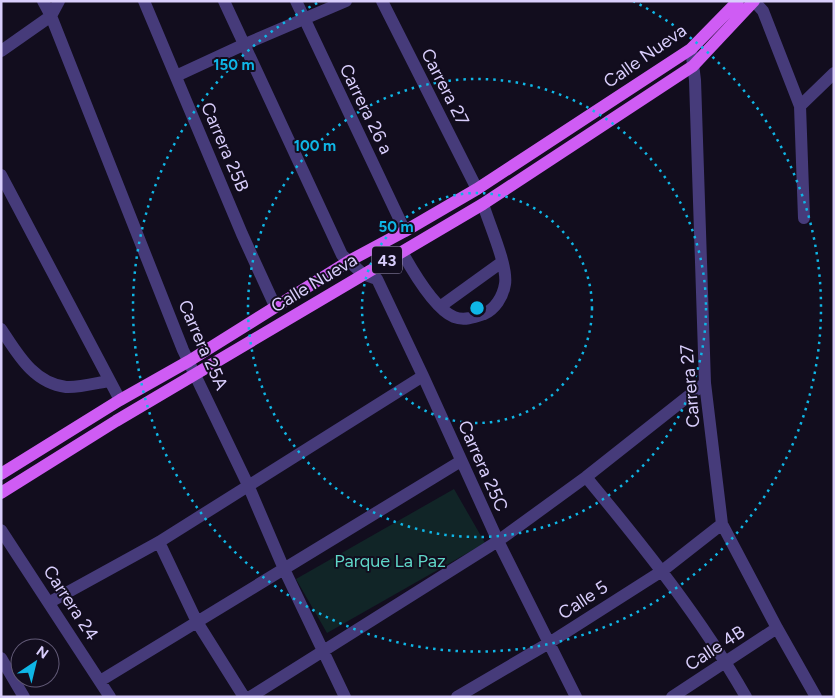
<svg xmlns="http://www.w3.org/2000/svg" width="835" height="698" font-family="Figtree,sans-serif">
<rect width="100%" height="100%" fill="#120d1e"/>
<path fill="#112527" d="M 454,489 L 485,543 L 327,633 L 296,579 Z"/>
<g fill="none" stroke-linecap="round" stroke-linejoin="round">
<path stroke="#463b7a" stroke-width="12" d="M 43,1 L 51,16 L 183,350 L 248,485 L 284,569 L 345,697
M 144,1 L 242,234 L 275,306
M 224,1 L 342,255 L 363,274 L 377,279 L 423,376 L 498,541 L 576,697
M 296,1 L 405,231
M 382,1 L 477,189
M 754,1 L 763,11 L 800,106 L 804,218
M 691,49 L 695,80 L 705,383 L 722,524 L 777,628 L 816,697
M 1,51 L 51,16 L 59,1
M 176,76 L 243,45 L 346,1
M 800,106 L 834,73
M 1,175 L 120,400
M 402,252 C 412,270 435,309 454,317 C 464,321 475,317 484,314 C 495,309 503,297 505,284 C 508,266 489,224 483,204
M 441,306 L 502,262
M 1,329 C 17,353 33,383 66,387 C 78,388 97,383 109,381
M 586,477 C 644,547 701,618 746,697
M 1,530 L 110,697
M 159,542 L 197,622 L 244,697
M 50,602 L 159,542 L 423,376
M 1,658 L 24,697
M 100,681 L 461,461
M 250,697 L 498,541 L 586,477 L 705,383
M 457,697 L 549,643 L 662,571 L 722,524
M 672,697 L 777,628"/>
<path stroke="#cf5cf4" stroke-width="12" d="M 1,474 L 120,400 L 189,361 L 349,261 L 405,231 L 477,189 L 691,49 L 738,1
M 1,493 L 116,421 L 483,204 L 693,66 L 754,1"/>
</g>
<g fill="none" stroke="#0fb6e6" stroke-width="2.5" stroke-dasharray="2.5 5">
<circle cx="477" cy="308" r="115"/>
<circle cx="477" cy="308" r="229"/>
<path d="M633 1A344 344 0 1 1 321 1"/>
</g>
<g text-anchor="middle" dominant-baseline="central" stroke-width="4" stroke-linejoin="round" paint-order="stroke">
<rect fill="#120d1e" stroke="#9d94b9" stroke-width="1" x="372" y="246.5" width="30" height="27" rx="4"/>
<g font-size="16" font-weight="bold" fill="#d9cefc">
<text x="387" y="260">43</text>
</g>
<g font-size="18" fill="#d9cefc" stroke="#120d1e">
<text transform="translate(645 56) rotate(-35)">Calle Nueva</text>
<text transform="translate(445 87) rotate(63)">Carrera 27</text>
<text transform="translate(366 109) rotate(64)">Carrera 26 a</text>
<text transform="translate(225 147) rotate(67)">Carrera 25B</text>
<text transform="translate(314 283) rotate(-31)">Calle Nueva</text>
<text transform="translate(203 345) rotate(66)">Carrera 25A</text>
<text transform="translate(690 386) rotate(-95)">Carrera 27</text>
<text transform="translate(483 466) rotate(66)">Carrera 25C</text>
<text transform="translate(583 600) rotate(-33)">Calle 5</text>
<text transform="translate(71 603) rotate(57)">Carrera 24</text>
<text transform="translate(715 648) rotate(-33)">Calle 4B</text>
</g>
<g font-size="18" fill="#5fd6c7" stroke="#120d1e">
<text x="390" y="561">Parque La Paz</text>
</g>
</g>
<circle cx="477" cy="308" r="8" fill="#0fb6e6" stroke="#120d1e" stroke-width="2.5"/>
<g font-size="15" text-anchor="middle" font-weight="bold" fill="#0fb6e6" stroke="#120d1e" stroke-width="4" stroke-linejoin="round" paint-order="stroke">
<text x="234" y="70">150 m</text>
<text x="315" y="151">100 m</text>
<text x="396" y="232">50 m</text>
</g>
<rect width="835" height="698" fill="none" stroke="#d9cefc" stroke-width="5"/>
<g transform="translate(35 663) rotate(35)"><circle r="24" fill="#120d1e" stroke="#625a77"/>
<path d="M0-4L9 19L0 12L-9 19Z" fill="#0fb6e6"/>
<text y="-8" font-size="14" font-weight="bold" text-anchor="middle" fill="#d9cefc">N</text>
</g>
</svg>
